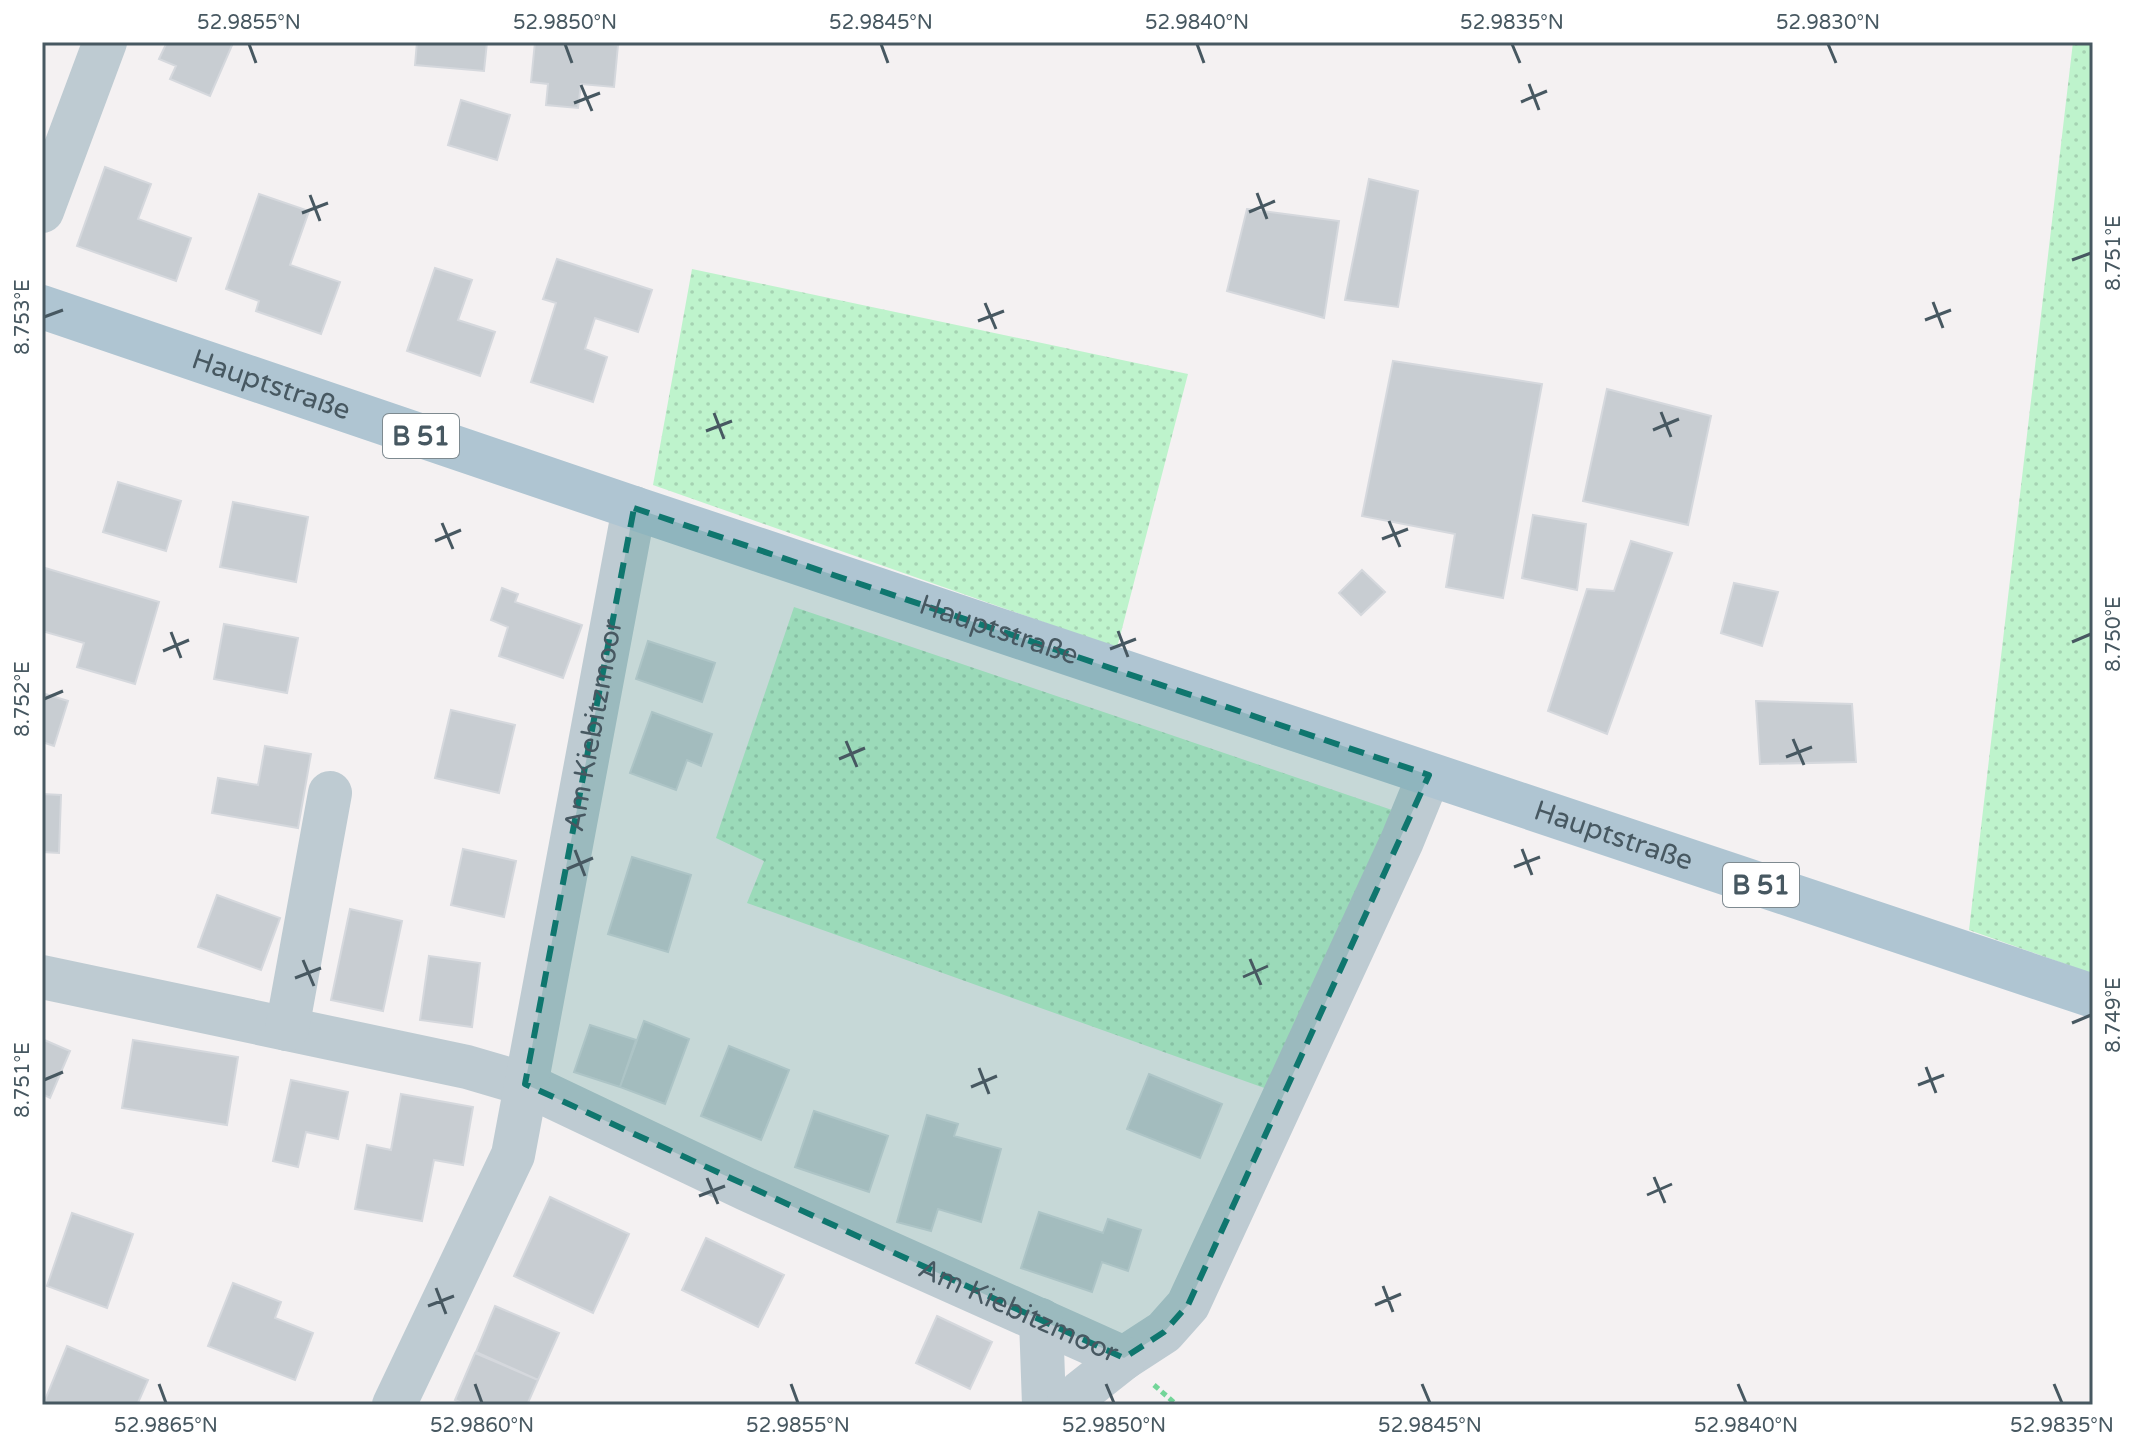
<svg xmlns="http://www.w3.org/2000/svg" width="2135" height="1447" font-family="'Varela Round',sans-serif">
<defs>
<pattern id="grass-dots" width="8" height="8" patternUnits="userSpaceOnUse" patternTransform="scale(2)"><rect width="8" height="8" fill="#bef3cc"/><path d="M2 2h.1M6 6h.1" fill="none" stroke="#a5d2b2" stroke-width="1.8" stroke-linecap="round"/></pattern>
</defs>
<rect width="100%" height="100%" fill="#f4f1f2"/>
<path fill="url(#grass-dots)" d="M 2073,42 L 2093,42 L 2093,974 L 1969,930 Z
M 692,269 L 1188,374 L 1117,648 L 653,485 Z
M 794,607 L 1392,810 L 1270,1090 L 747,903 L 764,861 L 716,838 Z"/>
<path fill="#c8cdd2" stroke="#d5d8dd" stroke-width="2" d="M 167,42 L 233,43 L 210,96 L 170,79 L 176,66 L 159,59 Z
M 417,42 L 487,42 L 484,71 L 415,65 Z
M 535,42 L 589,42 L 618,45 L 614,87 L 581,84 L 578,108 L 546,105 L 548,84 L 531,82 Z
M 461,100 L 510,115 L 497,160 L 448,145 Z
M 105,167 L 151,184 L 138,219 L 191,238 L 176,281 L 77,246 Z
M 1369,179 L 1418,191 L 1398,307 L 1345,300 Z
M 259,194 L 309,211 L 290,265 L 340,282 L 321,334 L 256,311 L 259,301 L 226,289 Z
M 1247,209 L 1339,221 L 1324,318 L 1227,291 Z
M 557,259 L 652,290 L 638,332 L 595,318 L 585,349 L 607,357 L 593,402 L 531,382 L 556,303 L 543,299 Z
M 435,268 L 472,280 L 458,320 L 495,332 L 480,376 L 407,351 Z
M 1393,361 L 1542,384 L 1503,598 L 1446,587 L 1455,534 L 1362,516 Z
M 1607,389 L 1711,416 L 1688,525 L 1583,501 Z
M 118,482 L 181,501 L 166,551 L 103,532 Z
M 233,502 L 308,517 L 296,582 L 220,567 Z
M 1533,515 L 1586,524 L 1577,590 L 1522,578 Z
M 1631,541 L 1672,553 L 1607,734 L 1548,711 L 1587,589 L 1614,591 Z
M 45,568 L 159,602 L 135,684 L 77,667 L 84,643 L 42,631 L 42,578 Z
M 1362,570 L 1385,592 L 1361,615 L 1339,593 Z
M 1734,583 L 1778,592 L 1762,646 L 1721,633 Z
M 502,588 L 518,594 L 515,602 L 582,625 L 563,678 L 499,656 L 508,627 L 491,620 Z
M 224,624 L 298,638 L 287,693 L 214,679 Z
M 648,641 L 715,663 L 702,702 L 636,679 Z
M 42,693 L 68,701 L 54,746 L 42,742 Z
M 1756,701 L 1852,704 L 1856,762 L 1760,764 Z
M 451,710 L 515,725 L 499,793 L 435,778 Z
M 652,712 L 712,734 L 701,766 L 687,760 L 676,790 L 630,773 Z
M 265,746 L 311,754 L 298,828 L 212,813 L 218,778 L 258,785 Z
M 42,794 L 61,795 L 59,853 L 42,852 Z
M 463,849 L 516,861 L 504,917 L 451,905 Z
M 632,857 L 691,875 L 668,952 L 608,934 Z
M 217,895 L 280,918 L 261,970 L 198,947 Z
M 350,909 L 402,921 L 383,1011 L 331,1000 Z
M 429,956 L 480,963 L 472,1027 L 420,1020 Z
M 644,1021 L 689,1039 L 665,1104 L 620,1087 Z
M 590,1025 L 636,1040 L 620,1087 L 574,1072 Z
M 42,1039 L 70,1051 L 50,1098 L 42,1094 Z
M 133,1040 L 238,1057 L 227,1125 L 122,1108 Z
M 729,1046 L 789,1070 L 761,1140 L 701,1116 Z
M 1149,1074 L 1222,1104 L 1200,1158 L 1127,1129 Z
M 291,1080 L 348,1092 L 338,1139 L 306,1132 L 298,1167 L 273,1161 Z
M 401,1094 L 473,1107 L 463,1165 L 434,1160 L 422,1221 L 355,1209 L 367,1145 L 391,1150 Z
M 814,1111 L 888,1136 L 869,1192 L 795,1167 Z
M 927,1115 L 958,1124 L 954,1136 L 1001,1149 L 981,1222 L 938,1209 L 931,1231 L 897,1222 Z
M 550,1197 L 629,1234 L 593,1313 L 514,1276 Z
M 1039,1212 L 1103,1233 L 1108,1219 L 1141,1230 L 1128,1271 L 1102,1262 L 1092,1292 L 1021,1268 Z
M 72,1213 L 133,1234 L 107,1308 L 47,1286 Z
M 706,1238 L 784,1275 L 758,1327 L 682,1290 Z
M 233,1283 L 281,1302 L 275,1318 L 313,1333 L 295,1380 L 208,1346 Z
M 495,1306 L 559,1333 L 538,1380 L 476,1352 Z
M 937,1316 L 992,1342 L 970,1389 L 916,1363 Z
M 67,1346 L 148,1380 L 137,1405 L 43,1405 Z
M 475,1353 L 538,1380 L 527,1405 L 467,1405 L 455,1400 Z"/>
<g fill="none" stroke-linecap="round" stroke-linejoin="round">
<path stroke="#73d599" stroke-width="5" stroke-dasharray="6 4" stroke-linecap="butt" d="M 1154,1385 L 1177,1405"/>
<g stroke="#becbd2" stroke-width="44">
<path d="M 42,211 L 105,42"/>
<path id="s1" d="M 42,977 L 467,1067 L 525,1084 L 746,1189 L 1124,1358 L 1164,1332 L 1188,1305 L 1402,841 L 1429,775"/>
<path d="M 287,1029 L 330,793"/>
<path d="M 1041,1320 L 1044,1405"/>
<path id="s2" d="M 394,1405 L 513,1155 L 634,508"/>
<path d="M 1068,1405 L 1081,1392 L 1124,1358"/>
</g>
<path stroke="#afc5d2" stroke-width="44" id="s3" d="M 42,307 L 634,508 L 2093,996"/>
</g>
<path fill="#0f766e" fill-opacity="0.2" stroke="#0f766e" stroke-width="6" stroke-dasharray="16 10" stroke-linejoin="round" d="M 634,508 L 1429,775 L 1188,1305 L 1164,1332 L 1124,1358 L 525,1084 Z"/>
<path fill="none" stroke="#475861" stroke-width="3" d="M 249,44 L 256,63M 565,44 L 572,63M 881,44 L 888,63M 1197,44 L 1204,63M 1512,44 L 1520,63M 1828,44 L 1836,63M 1529,84 L 1539,110M 581,85 L 592,111M 1521,102 L 1547,91M 574,103 L 600,93M 1257,193 L 1267,219M 310,195 L 320,221M 1249,212 L 1275,201M 302,213 L 328,203M 2072,260 L 2091,253M 1933,302 L 1943,328M 985,303 L 996,329M 44,317 L 63,310M 1925,320 L 1951,310M 978,321 L 1004,311M 1661,412 L 1671,437M 714,413 L 724,439M 1653,430 L 1679,419M 706,431 L 732,421M 1389,521 L 1400,547M 442,523 L 453,549M 1382,539 L 1408,529M 435,541 L 461,530M 1118,631 L 1128,657M 171,632 L 181,658M 2072,642 L 2091,634M 1110,649 L 1136,639M 163,651 L 189,640M 44,699 L 63,691M 1793,739 L 1804,765M 846,741 L 857,767M 1786,757 L 1812,747M 839,759 L 865,748M 1522,849 L 1532,875M 575,850 L 585,876M 1514,867 L 1540,857M 567,869 L 593,858M 1250,959 L 1261,985M 303,960 L 314,986M 1243,977 L 1268,966M 295,978 L 321,968M 2072,1023 L 2091,1015M 1926,1067 L 1936,1093M 979,1068 L 989,1094M 44,1080 L 63,1072M 1918,1085 L 1944,1075M 971,1087 L 997,1076M 1654,1177 L 1665,1203M 707,1178 L 718,1204M 1647,1195 L 1672,1184M 699,1196 L 725,1186M 1383,1286 L 1393,1312M 436,1288 L 446,1314M 1375,1305 L 1401,1294M 428,1306 L 454,1296M 159,1384 L 166,1403M 475,1384 L 482,1403M 791,1384 L 798,1403M 1106,1384 L 1114,1403M 1422,1384 L 1430,1403M 1738,1384 L 1746,1403M 2054,1384 L 2062,1403"/>
<g text-anchor="middle" dominant-baseline="central" stroke-width="6" stroke-linejoin="round" paint-order="stroke">
<g fill="#fff" stroke="#7e8a90" stroke-width="2">
<rect x="383" y="414" width="76" height="44" rx="6"/>
<rect x="1723" y="863" width="76" height="44" rx="6"/>
</g>
<g font-size="26" font-weight="bold" fill="#475861">
<text x="421" y="436">B 51</text>
<text x="1761" y="885">B 51</text>
</g>
<g font-size="28" fill="#475861" stroke="#fff">
<text stroke="none"><textPath href="#s3" startOffset="242">Hauptstraße</textPath></text>
<text stroke="none"><textPath href="#s3" startOffset="1010">Hauptstraße</textPath></text>
<text stroke="none"><textPath href="#s2" startOffset="714">Am Kiebitzmoor</textPath></text>
<text stroke="none"><textPath href="#s3" startOffset="1658">Hauptstraße</textPath></text>
<text stroke="none"><textPath href="#s1" startOffset="1038">Am Kiebitzmoor</textPath></text>
</g>
</g>
<rect width="2135" height="1447" fill="none" stroke="#ffffff" stroke-width="88"/>
<rect x="44" y="44" width="2047" height="1359" fill="none" stroke="#475861" stroke-width="3"/>
<g font-size="20" text-anchor="middle" fill="#475861">
<text x="249" y="29">52.9855°N</text>
<text x="565" y="29">52.9850°N</text>
<text x="881" y="29">52.9845°N</text>
<text x="1197" y="29">52.9840°N</text>
<text x="1512" y="29">52.9835°N</text>
<text x="1828" y="29">52.9830°N</text>
<text transform="translate(2113 253) rotate(-90)" y="7">8.751°E</text>
<text transform="translate(22 317) rotate(-90)" y="7">8.753°E</text>
<text transform="translate(2113 634) rotate(-90)" y="7">8.750°E</text>
<text transform="translate(22 699) rotate(-90)" y="7">8.752°E</text>
<text transform="translate(2113 1015) rotate(-90)" y="7">8.749°E</text>
<text transform="translate(22 1080) rotate(-90)" y="7">8.751°E</text>
<text x="166" y="1432">52.9865°N</text>
<text x="482" y="1432">52.9860°N</text>
<text x="798" y="1432">52.9855°N</text>
<text x="1114" y="1432">52.9850°N</text>
<text x="1430" y="1432">52.9845°N</text>
<text x="1746" y="1432">52.9840°N</text>
<text x="2062" y="1432">52.9835°N</text>
</g>
</svg>
